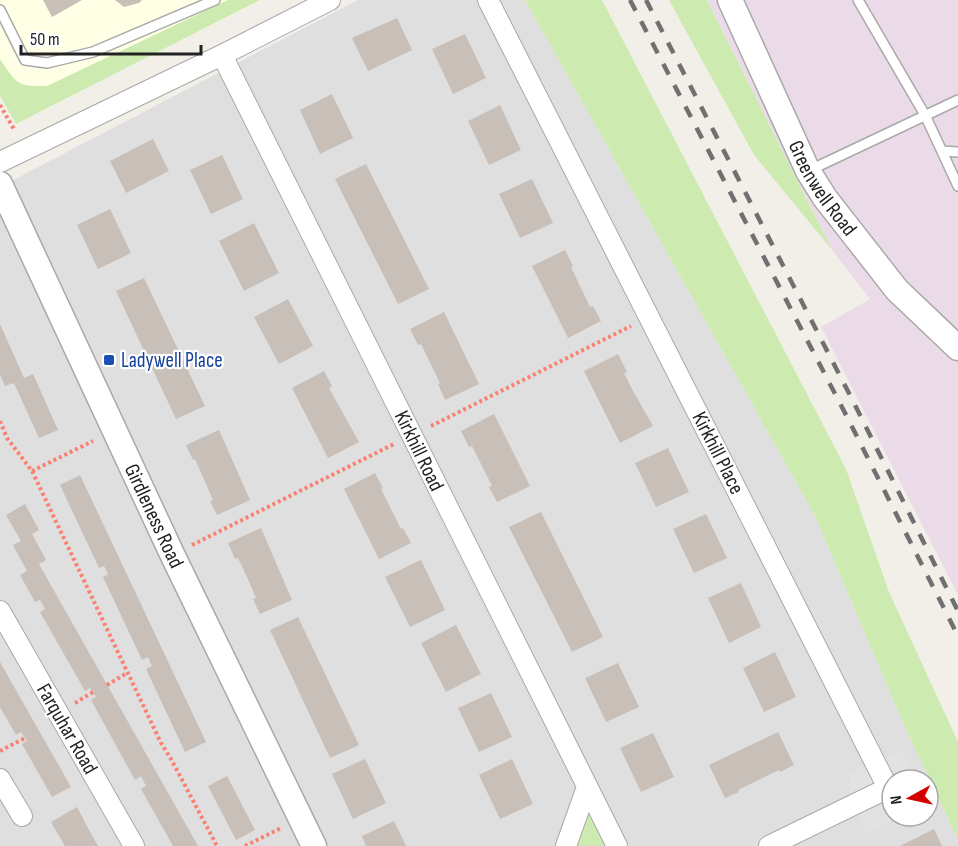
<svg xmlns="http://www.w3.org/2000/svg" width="958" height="846" font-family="'Sofia Sans Condensed',sans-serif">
<rect width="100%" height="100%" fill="#f2efe9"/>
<path fill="#e0dfdf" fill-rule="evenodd" d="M 358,0 L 525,0 L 815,516 L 904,725 L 958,840 L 958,846 L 0,846 L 0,187 ZM 892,780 L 928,780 L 928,816 L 892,816 Z"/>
<path fill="#ebdbe8" d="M 707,0 L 958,0 L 958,595 L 821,327 L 870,299 L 832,250 Z"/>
<path fill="#ffffe5" d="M 0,0 L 260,0 L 16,124 L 0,96 Z"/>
<path fill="#cdebb0" d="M 228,0 L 260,0 L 16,124 L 0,96 L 0,59 C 16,83 17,87 47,86 Z
M 525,0 L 602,0 L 846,469 L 889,592 L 958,742 L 958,840 L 904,725 L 815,516 Z
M 669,0 L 707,0 L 832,250 L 754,155 Z
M 587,787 L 617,846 L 561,846 Z"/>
<path fill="#e2e2e2" d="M 902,749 L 917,780 L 892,780 L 892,816 L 902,816 L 865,834 L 851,796 L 849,774 Z"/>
<path fill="#c7bfb8" d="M 43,0 L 82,0 L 52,17 Z
M 115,0 L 142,0 L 139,3 L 124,7 Z
M 397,18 L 412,50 L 368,71 L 352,38 Z
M 465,34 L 486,78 L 453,94 L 432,49 Z
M 332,94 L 353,138 L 320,154 L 300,110 Z
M 500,105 L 521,150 L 489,165 L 468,121 Z
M 153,139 L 169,171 L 126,193 L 110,161 Z
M 222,155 L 243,199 L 211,214 L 190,170 Z
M 366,164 L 429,289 L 398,304 L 335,179 Z
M 532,179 L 553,223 L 520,238 L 499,194 Z
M 110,209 L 131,253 L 98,269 L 77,225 Z
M 254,223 L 279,273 L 244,291 L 219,241 Z
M 565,250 L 573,266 L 571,267 L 590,307 L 593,306 L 601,321 L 568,338 L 532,266 Z
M 144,278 L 205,406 L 176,419 L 116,291 Z
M 288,299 L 313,346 L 279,364 L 254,317 Z
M 444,312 L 479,384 L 445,400 L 438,384 L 440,383 L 421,344 L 418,345 L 410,329 Z
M 0,324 L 24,378 L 33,374 L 58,430 L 39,438 L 14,383 L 5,386 L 0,375 Z
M 618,354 L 627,372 L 624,373 L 633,391 L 653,426 L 620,443 L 584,371 Z
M 324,371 L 332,386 L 329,388 L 359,442 L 328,458 L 292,388 Z
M 494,414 L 530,486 L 497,502 L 489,487 L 492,486 L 472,446 L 469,447 L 461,431 Z
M 219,430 L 250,500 L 217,515 L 210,501 L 213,500 L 195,459 L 193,460 L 186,445 Z
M 668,448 L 689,492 L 656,507 L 635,463 Z
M 375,473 L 383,488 L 381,489 L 401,529 L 403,528 L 411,543 L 379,559 L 344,489 Z
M 80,475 L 206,742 L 185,752 L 146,669 L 152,666 L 148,657 L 142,660 L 103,577 L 108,574 L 104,566 L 99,568 L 60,485 Z
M 25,504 L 39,530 L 32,534 L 46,560 L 39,564 L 198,846 L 173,846 L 141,789 L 146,786 L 141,776 L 135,780 L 91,700 L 96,697 L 90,688 L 85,691 L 40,612 L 45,609 L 40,600 L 35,602 L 20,575 L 27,571 L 13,545 L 21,541 L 6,515 Z
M 541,512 L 603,637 L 572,652 L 509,527 Z
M 706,514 L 727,558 L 694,573 L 673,529 Z
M 261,528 L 292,600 L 260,614 L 253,599 L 256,598 L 247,577 L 238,558 L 235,559 L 228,543 Z
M 421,560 L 445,610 L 410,627 L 385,577 Z
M 741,583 L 761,627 L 729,643 L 708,598 Z
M 298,617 L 359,745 L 330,758 L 270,630 Z
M 456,625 L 481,674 L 446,692 L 421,643 Z
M 775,652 L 796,697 L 764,712 L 743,668 Z
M 0,662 L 71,787 L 52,797 L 22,744 L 27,741 L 21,732 L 16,735 L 0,707 Z
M 618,663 L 639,707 L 606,722 L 585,678 Z
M 491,693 L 512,737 L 479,752 L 458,708 Z
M 778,732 L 794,765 L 780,772 L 779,770 L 738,790 L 739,792 L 725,798 L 709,765 Z
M 653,733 L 674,777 L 641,792 L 620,748 Z
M 365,759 L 386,803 L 353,819 L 332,774 Z
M 512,759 L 533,804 L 500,819 L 479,775 Z
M 227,776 L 255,830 L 236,840 L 208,786 Z
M 77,807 L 88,828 L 98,846 L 65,846 L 51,822 Z
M 394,821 L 406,846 L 366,846 L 362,836 Z
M 934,829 L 942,846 L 900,846 Z"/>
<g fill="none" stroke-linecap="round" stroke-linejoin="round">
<g stroke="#a9a9a9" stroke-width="12">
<path id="service" d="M 858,0 L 925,115 L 958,186
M 0,10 L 25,60 L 47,63 L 93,52 L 215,0
M 942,151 L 958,152
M 808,171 L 958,100"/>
</g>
<g stroke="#a9a9a9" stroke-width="22">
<path id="minor" d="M 488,0 L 888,788 L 769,846
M 222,55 L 617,846
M 0,162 L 222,55 L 330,0
M 0,611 L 134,846
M 0,779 L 22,816
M 566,846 L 587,787"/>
</g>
<g stroke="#a9a9a9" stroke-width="27">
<g id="tertiary">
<path id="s1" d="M 730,0 L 808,171 L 825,198 L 897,290 L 958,348"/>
<path id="s2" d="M 0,184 L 172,554 L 314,846"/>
</g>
</g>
<path stroke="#fa8072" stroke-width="4" stroke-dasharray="3 3" stroke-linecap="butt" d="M 0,105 L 15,131
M 0,421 L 7,438 L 32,471 L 161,743 L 171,759 L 217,846
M 431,426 L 631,326
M 32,471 L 93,441
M 192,545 L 394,444
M 107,685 L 127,673
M 75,703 L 93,692
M 0,751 L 25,738
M 245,846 L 281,828"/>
<use href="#service" stroke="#fff" stroke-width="9"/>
<use href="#minor" stroke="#fff" stroke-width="20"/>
<use href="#tertiary" stroke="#fff" stroke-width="24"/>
<path stroke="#707070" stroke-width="4.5" stroke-dasharray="12 12" stroke-linecap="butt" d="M 630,0 L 844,411 L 958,636
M 646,0 L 854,403 L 958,611"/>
</g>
<rect fill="#1a4fb4" stroke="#fff" stroke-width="2" x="103" y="354" width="12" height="12" rx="3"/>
<g text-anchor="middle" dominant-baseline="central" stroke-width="4.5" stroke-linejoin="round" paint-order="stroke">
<g font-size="21" fill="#222" stroke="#fff">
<text stroke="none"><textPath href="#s1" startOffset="210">Greenwell Road</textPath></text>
<text transform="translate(419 451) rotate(64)">Kirkhill Road</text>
<text transform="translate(718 453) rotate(63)">Kirkhill Place</text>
<text stroke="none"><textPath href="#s2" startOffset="366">Girdleness Road</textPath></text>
<text transform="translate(67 729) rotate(60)">Farquhar Road</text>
</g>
<g font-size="21" fill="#164399" stroke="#fff" text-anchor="start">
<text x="121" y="360">Ladywell Place</text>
</g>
</g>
<g transform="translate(910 798) rotate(262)"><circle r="28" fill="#ffffff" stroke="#a7a7a7" stroke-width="1.5"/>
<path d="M0-4.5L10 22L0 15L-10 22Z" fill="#d40000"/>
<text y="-9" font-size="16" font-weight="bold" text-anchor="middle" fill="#222222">N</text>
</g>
<path d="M21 45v9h180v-9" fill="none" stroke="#222222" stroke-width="3"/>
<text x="30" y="45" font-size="18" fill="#222222" stroke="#ffffff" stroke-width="4.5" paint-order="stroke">50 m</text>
</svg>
